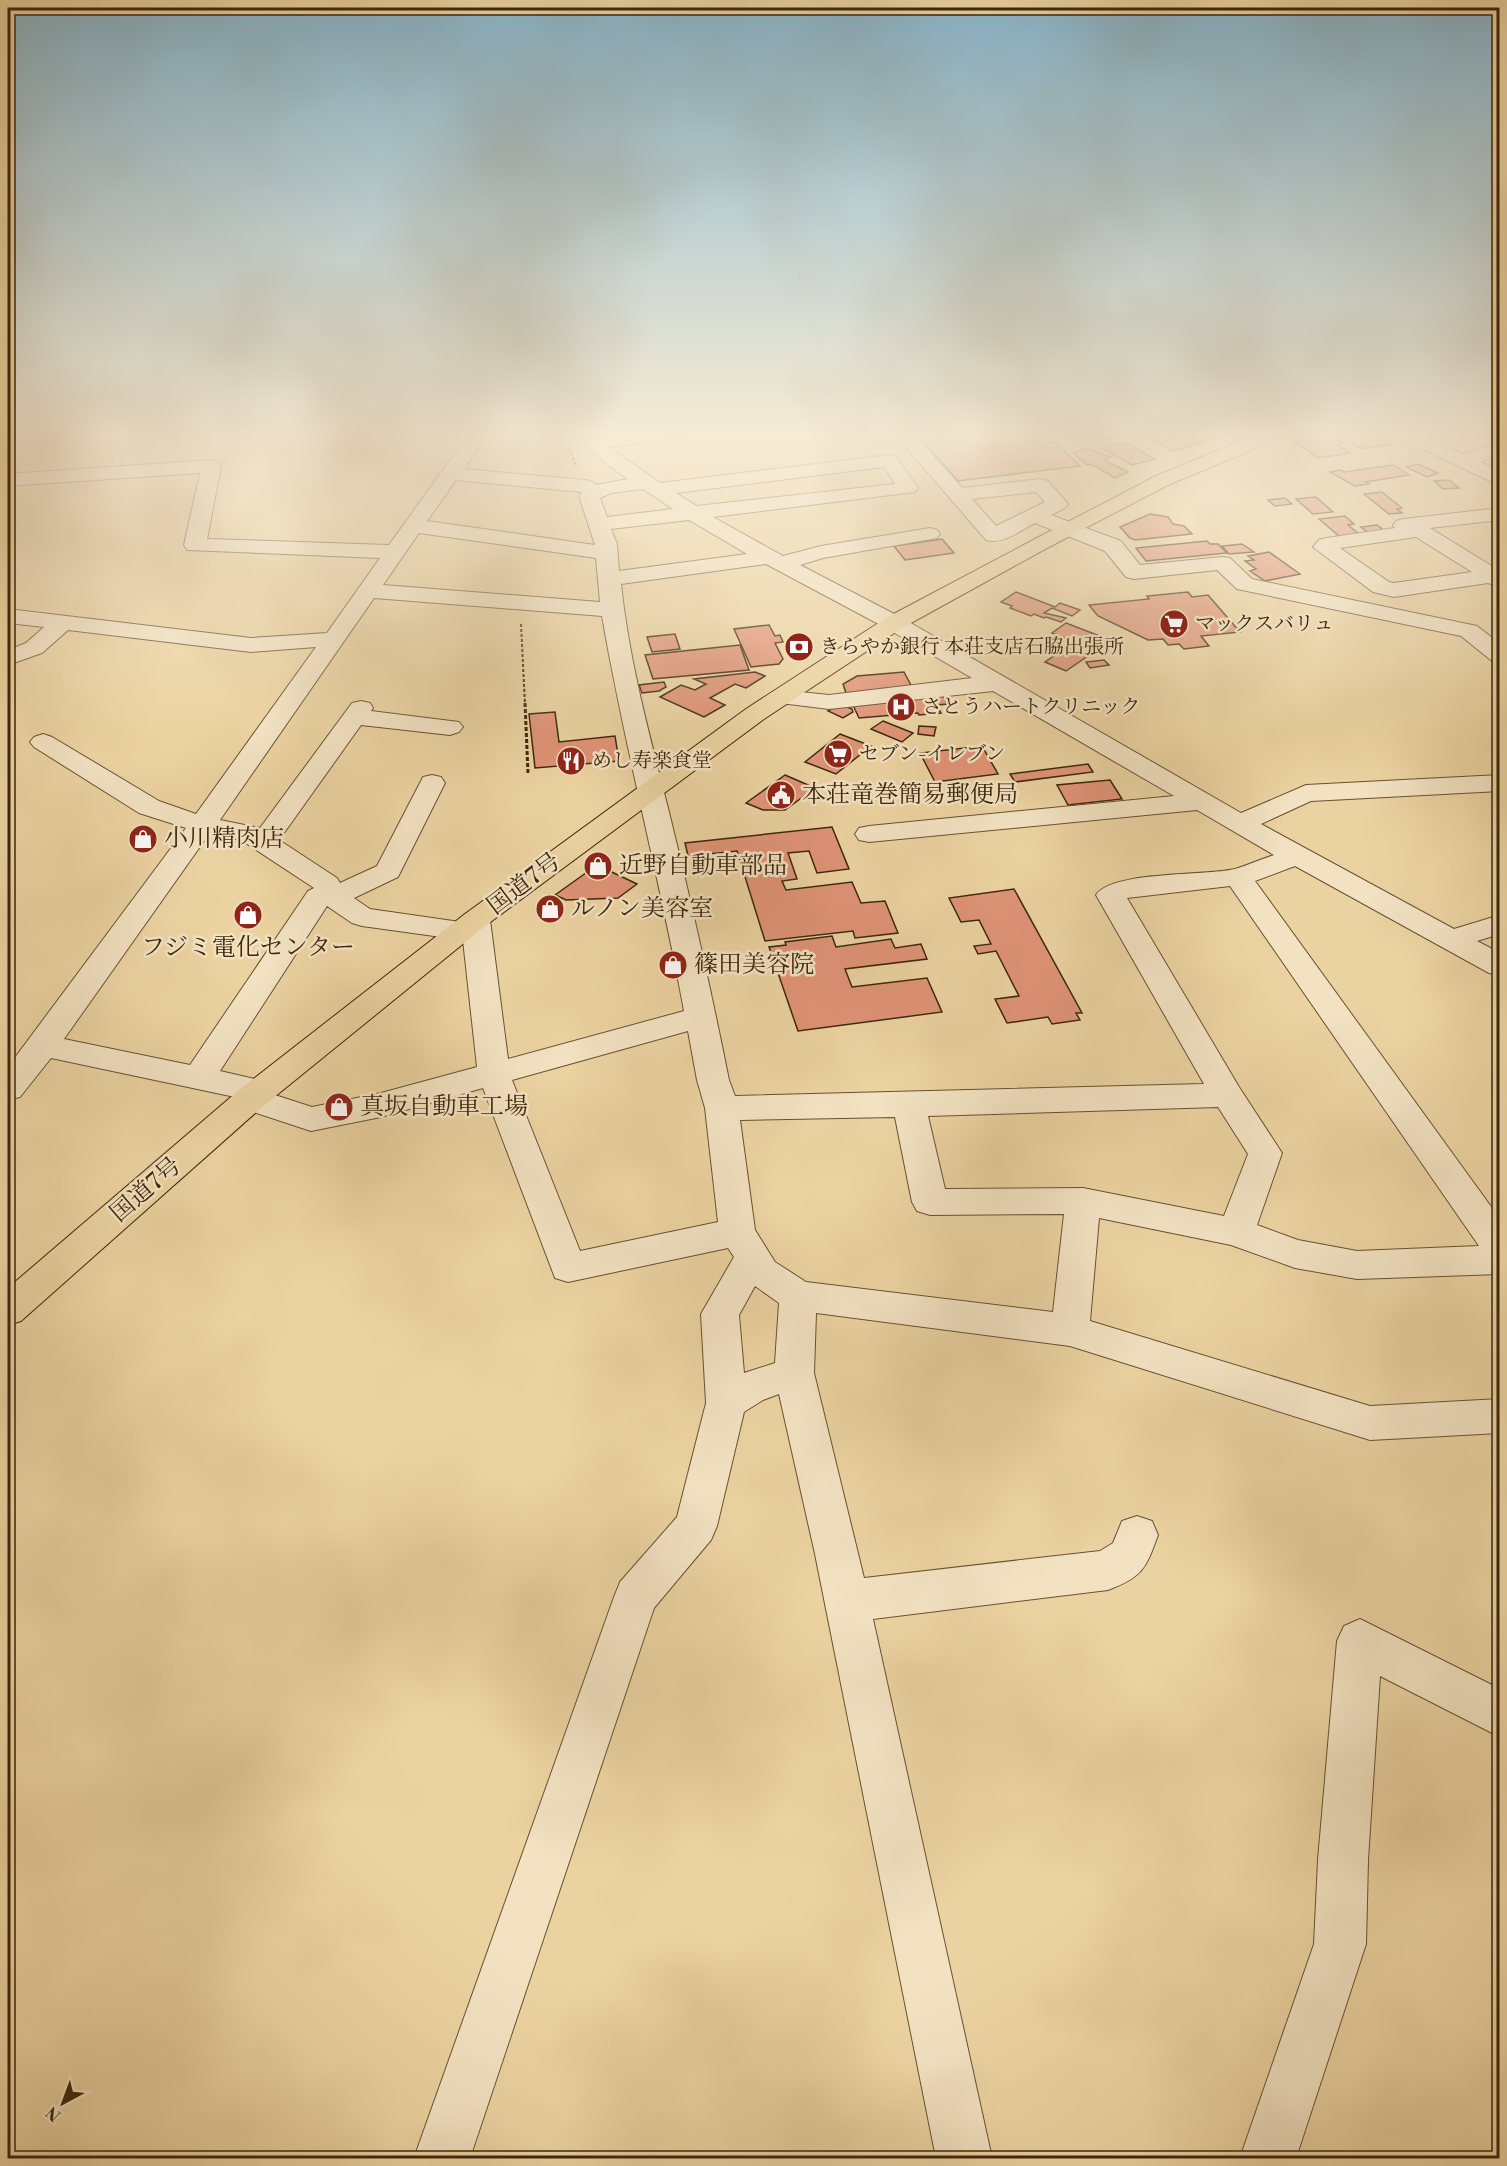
<svg xmlns="http://www.w3.org/2000/svg" width="1507" height="2166" font-family="'Libre Bodoni','Noto Serif JP',serif">
<rect width="100%" height="100%" fill="#ebd3a1"/>
<filter id="stains"><feTurbulence type="fractalNoise" baseFrequency=".00333" numOctaves="4"/><feColorMatrix values="0 0 0 0 .2 0 0 0 0 .09 0 0 0 0 .02 0 0 0 .5 -.17"/></filter>
<radialGradient id="worn" r=".72"><stop offset=".6" stop-color="#630" stop-opacity="0"/><stop offset="1" stop-color="#630" stop-opacity=".3"/></radialGradient>
<path fill="#e09477" stroke="#3c260c" stroke-width="1.5" d="M 938,431 L 1028,431 L 1041,444 L 1055,442 L 1080,466 L 958,481 L 921,439 L 912,440 L 908,435 Z
M 1094,431 L 1115,431 L 1123,436 L 1108,439 Z
M 1138,431 L 1183,431 L 1202,441 L 1189,447 L 1172,451 Z
M 1359,431 L 1379,431 L 1386,435 L 1380,436 L 1393,444 L 1361,449 L 1337,434 Z
M 1333,437 L 1342,443 L 1336,444 L 1350,453 L 1318,458 L 1296,442 Z
M 1124,442 L 1155,459 L 1132,465 L 1101,448 Z
M 1086,448 L 1110,457 L 1104,460 L 1128,472 L 1115,478 L 1091,464 L 1087,465 L 1073,453 Z
M 1418,464 L 1438,473 L 1427,477 L 1406,467 Z
M 1394,465 L 1409,475 L 1366,482 L 1369,484 L 1355,486 L 1330,472 L 1340,470 L 1344,472 Z
M 1449,480 L 1459,488 L 1443,489 L 1434,481 Z
M 1382,492 L 1402,508 L 1397,509 L 1402,513 L 1389,514 L 1364,494 Z
M 1316,497 L 1333,512 L 1313,514 L 1296,499 Z
M 1285,498 L 1292,504 L 1275,506 L 1268,500 Z
M 1150,514 L 1168,517 L 1173,524 L 1184,526 L 1192,534 L 1135,540 L 1130,538 L 1120,527 Z
M 1345,516 L 1354,524 L 1348,525 L 1359,534 L 1339,536 L 1319,519 Z
M 1377,525 L 1386,532 L 1370,534 L 1361,527 Z
M 942,539 L 954,553 L 905,560 L 894,546 Z
M 1207,541 L 1210,544 L 1218,544 L 1227,553 L 1146,561 L 1136,548 Z
M 1242,544 L 1254,552 L 1229,554 L 1222,546 Z
M 1269,552 L 1300,574 L 1265,581 L 1250,571 L 1256,569 L 1245,561 L 1254,560 L 1248,556 Z
M 1016,592 L 1055,607 L 1060,603 L 1080,610 L 1072,616 L 1052,608 L 1044,613 L 1066,618 L 1061,622 L 1046,617 L 1044,618 L 1034,614 L 1031,616 L 1010,608 L 1012,606 L 1001,602 Z
M 1188,592 L 1192,597 L 1208,595 L 1240,632 L 1201,636 L 1209,646 L 1184,649 L 1179,644 L 1168,645 L 1163,639 L 1148,640 L 1098,616 L 1089,605 L 1149,599 L 1147,596 Z
M 1066,623 L 1110,640 L 1096,650 L 1052,633 Z
M 769,625 L 775,636 L 780,635 L 783,642 L 775,643 L 783,659 L 779,664 L 751,667 L 734,629 Z
M 675,634 L 680,649 L 652,652 L 647,637 Z
M 740,645 L 749,670 L 653,679 L 645,655 Z
M 1067,647 L 1088,656 L 1066,671 L 1045,662 Z
M 1104,660 L 1109,665 L 1090,668 L 1086,662 Z
M 755,672 L 765,676 L 746,688 L 735,684 L 710,698 L 725,705 L 704,717 L 660,697 L 681,685 L 695,690 L 706,684 L 694,679 Z
M 904,672 L 912,687 L 846,693 L 843,684 L 857,676 Z
M 664,682 L 666,687 L 659,691 L 642,693 L 639,685 Z
M 942,694 L 948,704 L 937,705 L 941,713 L 919,715 L 918,713 L 859,718 L 852,703 Z
M 839,704 L 852,709 L 853,712 L 843,718 L 828,711 Z
M 555,712 L 559,742 L 615,736 L 619,761 L 535,768 L 529,714 Z
M 883,721 L 913,733 L 902,742 L 871,729 Z
M 919,726 L 936,727 L 934,736 L 918,734 Z
M 840,734 L 871,746 L 836,774 L 805,762 Z
M 982,746 L 998,774 L 935,782 L 920,753 Z
M 1088,764 L 1093,772 L 1015,782 L 1010,774 Z
M 785,775 L 815,788 L 785,810 L 763,810 L 746,803 Z
M 1110,780 L 1122,799 L 1068,805 L 1057,785 Z
M 832,827 L 849,869 L 817,873 L 809,851 L 788,853 L 797,879 L 782,881 L 786,890 L 852,882 L 861,903 L 885,901 L 898,933 L 855,938 L 853,931 L 765,941 L 737,851 L 688,856 L 685,843 Z
M 597,865 L 637,884 L 618,898 L 566,900 L 555,895 Z
M 1014,889 L 1082,1013 L 1076,1013 L 1080,1020 L 1052,1024 L 1048,1017 L 1007,1023 L 995,999 L 1019,996 L 996,951 L 978,954 L 974,946 L 991,944 L 979,920 L 961,922 L 949,898 Z
M 832,936 L 836,947 L 891,939 L 895,948 L 921,944 L 927,959 L 845,969 L 852,987 L 927,978 L 942,1012 L 798,1031 L 769,947 L 786,945 L 785,942 Z"/>
<g fill="none" stroke-linecap="round" stroke-linejoin="round">
<g stroke="#685131" stroke-width="2">
<path id="minor" d="M 471,431 L 490,431 L 464,469 L 586,480 L 593,482 L 596,485 L 628,479 C 608,466 590,453 578,431 L 596,431 L 600,437 L 644,431 L 698,431 L 696,435 L 689,437 L 609,447 L 660,483 L 889,455 L 896,457 L 918,488 L 915,492 L 713,517 L 783,556 L 821,546 L 930,528 L 937,530 L 940,534 L 937,538 L 823,558 L 800,565 L 902,618 L 1241,813 L 1306,785 L 1500,775 L 1500,791 L 1311,801 L 1261,824 L 1454,929 L 1500,915 L 1500,934 L 1477,941 L 1500,953 L 1500,976 L 1489,973 L 1295,866 L 1255,881 L 1500,1219 L 1500,1274 L 1357,1279 L 1295,1268 L 1231,1245 L 1099,1218 L 1090,1321 L 1370,1406 L 1500,1399 L 1500,1433 L 1370,1440 L 1070,1346 L 816,1313 L 814,1373 L 864,1578 L 1100,1551 L 1113,1543 L 1122,1521 L 1137,1516 L 1152,1521 L 1158,1535 C 1146,1568 1143,1577 1108,1590 L 873,1619 L 992,2158 L 936,2158 L 815,1554 L 779,1394 L 763,1400 L 744,1412 L 717,1526 L 711,1540 L 654,1608 L 470,2158 L 414,2158 L 614,1597 L 620,1582 L 677,1517 L 706,1403 L 701,1314 L 734,1257 L 728,1248 L 568,1282 L 555,1278 L 483,1088 L 381,1117 L 311,1131 L 238,1107 L 233,1099 L 235,1097 L 51,1058 L 20,1097 L 8,1100 L 8,1067 L 186,828 L 139,813 L 34,747 L 30,742 L 34,737 L 43,734 L 52,737 L 159,801 L 196,814 L 316,647 L 251,652 L 68,630 L 42,653 L 8,665 L 8,650 L 26,643 L 44,627 L 8,623 L 8,609 L 251,638 L 327,633 L 380,558 L 187,550 L 184,545 L 200,473 L 8,486 L 8,474 L 211,460 L 218,462 L 221,466 L 207,539 L 389,545 ZM 884,467 L 895,484 L 697,506 L 676,493 ZM 456,480 L 582,492 L 579,496 L 595,545 L 427,521 ZM 643,489 L 673,509 L 607,517 L 600,498 L 611,493 ZM 689,520 L 747,554 L 619,571 L 617,544 L 611,529 ZM 419,533 L 596,558 L 600,602 L 383,585 ZM 766,564 L 886,628 L 972,678 L 829,695 L 781,690 L 772,692 L 769,697 L 772,702 L 829,709 L 993,691 L 1174,796 L 869,826 L 859,828 L 855,834 L 859,840 L 869,842 L 1197,810 L 1274,855 C 1261,859 1248,865 1235,869 C 1204,876 1112,871 1096,895 L 1204,1084 L 735,1096 L 729,1080 C 711,990 691,901 669,812 C 650,737 629,661 621,584 ZM 374,598 L 602,616 C 625,749 660,879 684,1011 L 508,1059 L 490,920 L 485,914 L 475,911 L 465,914 L 460,922 L 370,909 L 354,898 L 398,877 L 445,783 L 441,777 L 432,775 L 423,777 L 377,866 L 340,883 L 337,878 L 279,840 L 361,725 L 450,735 L 459,732 L 463,727 L 459,722 L 371,711 L 373,708 L 370,703 L 361,701 L 352,703 L 260,828 L 220,820 ZM 209,834 L 241,840 L 314,888 L 308,891 L 190,1065 L 64,1039 ZM 1230,886 L 1479,1246 L 1357,1251 L 1298,1240 L 1257,1225 L 1282,1153 L 1239,1087 L 1127,898 ZM 327,906 L 352,923 L 362,926 L 463,940 L 477,1067 L 381,1093 L 312,1107 L 275,1095 L 278,1091 L 273,1083 L 220,1071 ZM 688,1031 L 697,1080 L 705,1108 L 718,1222 L 580,1251 L 512,1080 ZM 1218,1107 L 1248,1154 L 1224,1216 L 1083,1188 L 945,1189 L 928,1116 ZM 895,1117 L 912,1202 L 917,1211 L 930,1215 L 1064,1214 L 1053,1312 L 806,1282 L 775,1262 L 755,1230 L 740,1120 ZM 755,1286 L 779,1303 L 775,1363 L 744,1373 L 739,1315 Z
M 892,431 L 911,431 L 962,488 L 1041,479 L 1048,481 L 1068,504 L 1065,508 L 1051,515 L 1121,541 L 1140,565 L 1222,557 L 1230,558 L 1252,579 L 1477,626 L 1500,644 L 1500,663 L 1492,661 L 1461,636 L 1237,589 L 1217,570 L 1134,579 L 1126,577 L 1105,551 L 1035,523 C 1020,531 1002,545 986,540 ZM 1036,492 L 1045,502 L 996,526 L 972,499 Z
M 1392,431 L 1416,431 L 1464,455 L 1500,441 L 1500,454 L 1480,462 L 1500,472 L 1500,486 L 1394,435 Z
M 1500,508 L 1500,520 L 1430,528 L 1500,571 L 1500,587 L 1488,583 L 1394,597 L 1373,592 L 1313,547 L 1319,540 L 1326,538 L 1395,528 L 1393,525 L 1396,521 L 1403,519 ZM 1416,537 L 1472,572 L 1394,583 L 1389,582 L 1340,548 Z
M 1360,1619 L 1500,1689 L 1500,1737 L 1380,1676 L 1368,1860 L 1366,1944 L 1296,2158 L 1240,2158 L 1314,1944 L 1318,1860 L 1337,1641 L 1344,1626 Z"/>
</g>
<g stroke="#3c260c" stroke-width="2">
<path id="highway" d="M 1265,431 L 1290,431 L 1288,435 L 1170,484 L 1049,547 L 902,628 L 764,719 L 485,926 L 262,1107 L 21,1321 L 8,1325 L 8,1288 L 238,1091 L 465,914 L 746,709 L 886,618 L 1035,539 L 1156,476 Z"/>
</g>
<path stroke="#3c260c" stroke-width="2" stroke-dasharray="3 2" stroke-linecap="butt" d="M 569,448 L 576,466
M 521,624 L 525,705"/>
<path stroke="#3c260c" stroke-width="3" stroke-dasharray="4 2" stroke-linecap="butt" d="M 525,703 L 528,773"/>
<use href="#minor" fill="#f2e2c2" fill-rule="evenodd"/>
<use href="#highway" fill="#ebd3a1" fill-rule="evenodd"/>
</g>
<linearGradient id="sky" x2="0" y2="1"><stop stop-color="#88b6cd"/><stop offset="0.59" stop-color="#f6ebd5"/><stop offset="1" stop-color="#f6ebd5" stop-opacity="0"/></linearGradient>
<rect width="1507" height="734" fill="url(#sky)"/>
<defs>
<g id="supermarket-disc" transform="scale(1.5)"><circle r="9.5" fill="#8f2418" stroke="#f2e2c2"/><path d="M-6-5.5h2.5l.6 2H6L4.5 2H-2.5L-4.4-4H-6ZM-1.5 3.2a1.3 1.3 0 1 0 .1 0ZM3 3.2a1.3 1.3 0 1 0 .1 0Z" fill="#fff"/></g>
<g id="bank-disc" transform="scale(1.5)"><circle r="9.5" fill="#8f2418" stroke="#f2e2c2"/><path d="M-6-4H6V4H-6ZM0-2.3a2.3 2.3 0 1 0 0 4.6a2.3 2.3 0 1 0 0-4.6Z" fill="#fff"/></g>
<g id="hospital-disc" transform="scale(1.5)"><circle r="9.5" fill="#8f2418" stroke="#f2e2c2"/><path d="M-5-5h3v3.5h4V-5h3V5h-3V1.5h-4V5h-3Z" fill="#fff"/></g>
<g id="restaurant-disc" transform="scale(1.5)"><circle r="9.5" fill="#8f2418" stroke="#f2e2c2"/><path d="M-5-6h1v4h1v-4h1v4h1v-4h1v5L-1.5 .5V6h-2V.5L-5-1ZM5-6V6H3V1.5H1.5Q1.5-4 5-6Z" fill="#fff"/></g>
<g id="civic-disc" transform="scale(1.5)"><circle r="9.5" fill="#8f2418" stroke="#f2e2c2"/><path d="M-.6-6.5H3V-4.5H.6V-3L4-1V1h2V6H-6V1h2V-1L-.6-3ZM-1.2 2.5V6h2.4V2.5Z" fill="#fff"/></g>
<g id="shop-disc" transform="scale(1.5)"><circle r="9.5" fill="#8f2418" stroke="#f2e2c2"/><path d="M-5-2.5h2.3a2.7 3.5 0 0 1 5.4 0H5L5.5 6h-11ZM-1.5-2.5h3a1.5 2.3 0 0 0-3 0Z" fill="#fff"/></g>
</defs>
<g fill-rule="evenodd">
<use href="#supermarket-disc" x="1174" y="624"/>
<use href="#bank-disc" x="799" y="647"/>
<use href="#hospital-disc" x="901" y="707"/>
<use href="#supermarket-disc" x="838" y="754"/>
<use href="#restaurant-disc" x="571" y="761"/>
<use href="#civic-disc" x="781" y="795"/>
<use href="#shop-disc" x="143" y="839"/>
<use href="#shop-disc" x="598" y="866"/>
<use href="#shop-disc" x="550" y="909"/>
<use href="#shop-disc" x="248" y="915"/>
<use href="#shop-disc" x="673" y="965"/>
<use href="#shop-disc" x="339" y="1107"/>
</g>
<g text-anchor="middle" dominant-baseline="central" stroke-width="5" stroke-linejoin="round" paint-order="stroke">
<g font-size="20" fill="#3c260c" stroke="#f2e2c2" text-anchor="start">
<text x="1195" y="624">マックスバリュ</text>
<text x="820" y="647">きらやか銀行 本荘支店石脇出張所</text>
<text x="922" y="707">さとうハートクリニック</text>
<text x="859" y="754">セブン-イレブン</text>
<text x="592" y="761">めし寿楽食堂</text>
</g>
<g font-size="24" fill="#3c260c" stroke="#f2e2c2" text-anchor="start">
<text x="802" y="795">本荘竜巻簡易郵便局</text>
<text x="164" y="839">小川精肉店</text>
<text x="619" y="866">近野自動車部品</text>
<text x="571" y="909">ルノン美容室</text>
<text x="248" y="948" text-anchor="middle">フジミ電化センター</text>
<text x="694" y="965">篠田美容院</text>
<text x="360" y="1107">真坂自動車工場</text>
</g>
<g font-size="24" fill="#3c260c" stroke="#f2e2c2">
<text transform="translate(524 884) rotate(-37)">国道7号</text>
<text transform="translate(146 1190) rotate(-41)">国道7号</text>
</g>
</g>
<rect width="1507" height="2166" fill="none" stroke="#ebd3a1" stroke-width="30"/>
<rect x="9" y="9" width="1489" height="2148" fill="none" stroke="#3c260c" stroke-width="3"/>
<rect x="15" y="15" width="1477" height="2136" fill="none" stroke="#3c260c" stroke-width="1.5"/>
<g transform="translate(63 2103) rotate(221)" stroke="#f2e2c2" stroke-width="4.5" paint-order="stroke">
<path d="M0-4.5L10 22L0 15L-10 22Z" fill="#3c260c"/>
<text y="-9" font-size="16" font-weight="bold" text-anchor="middle" fill="#3c260c">N</text>
</g>
<rect width="100%" height="100%" filter="url(#stains)"/>
<rect width="100%" height="100%" fill="url(#worn)"/>
</svg>
